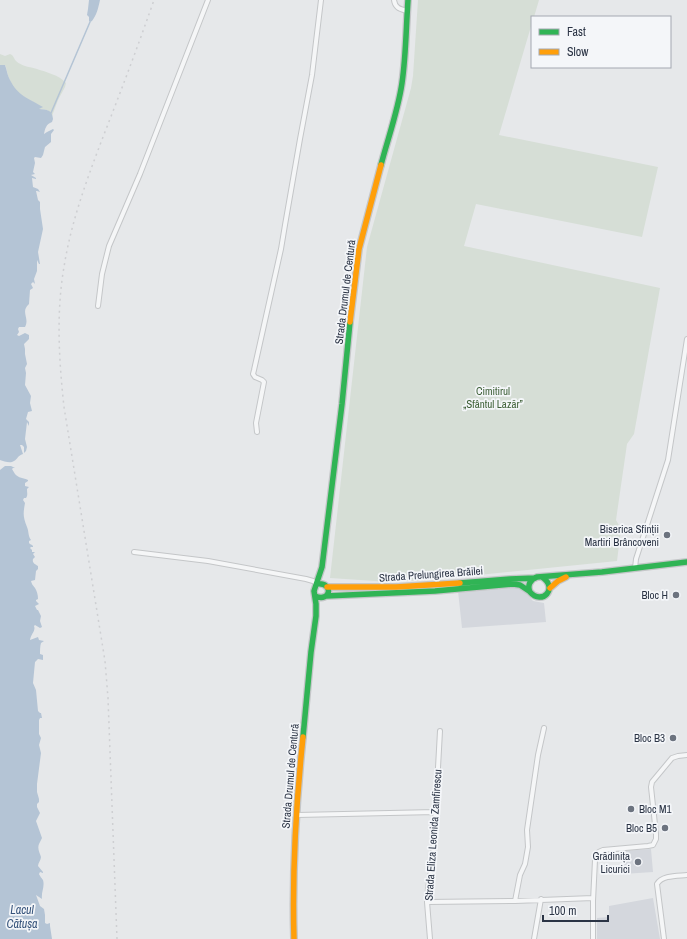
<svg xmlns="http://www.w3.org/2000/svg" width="687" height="939" font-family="'Archivo Narrow',sans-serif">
<rect width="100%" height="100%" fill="#e6e8ea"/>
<path fill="#d4d7dd" d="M 516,587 L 526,593 L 533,601 L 544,603 L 546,622 L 462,628 L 458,591 Z
M 651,849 L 653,872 L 623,874 L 623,851 Z
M 653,898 L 660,939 L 597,939 L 597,918 L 609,917 L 609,906 Z"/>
<path fill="#d6ded6" d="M 418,0 L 539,0 L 534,17 L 532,17 L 532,23 L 499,135 L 658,167 L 642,237 L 476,204 L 464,246 L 660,288 L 634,434 L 627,444 L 616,520 L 621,529 L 617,561 L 439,579 L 390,582 L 330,578 L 367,247 L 411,88 L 413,76 Z
M 0,54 L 5,56 L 10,54 L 12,55 C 14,57 14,59 16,61 C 21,66 30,67 37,69 C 46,72 59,75 66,83 L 65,87 L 58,100 L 52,116 C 48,108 45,110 38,109 L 42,107 L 25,98 L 14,89 L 8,76 L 6,67 L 5,65 L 0,65 Z"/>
<path fill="#b4c4d5" d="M 89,0 L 100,0 C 98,9 97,14 92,21 L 90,22 L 89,21 L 89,17 L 87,15 L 88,9 Z
M 0,65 L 5,65 C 7,70 7,75 10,80 C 18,96 28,98 43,107 L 39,109 C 47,110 52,109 53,119 L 52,122 C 46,124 45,129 44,134 L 47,132 L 53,129 L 54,130 L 51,134 L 51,142 L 45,147 L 43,155 L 41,158 L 35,157 L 34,158 L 35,163 L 33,172 L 35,174 L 31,175 L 36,178 L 36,179 L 32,178 L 33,187 L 38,189 L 40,192 L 37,191 L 36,191 L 38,200 L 40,202 L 40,209 L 43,229 L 38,252 L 40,264 L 39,264 L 37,260 L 37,271 L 34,279 L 35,284 L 33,282 L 31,284 L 33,288 L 30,290 L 29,304 C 20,312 30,318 25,327 L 19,327 L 18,329 L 19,332 L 17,335 L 19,336 L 25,333 L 29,335 L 29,339 L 24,344 L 25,349 L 25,354 L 27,364 L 25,368 L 26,373 L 25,385 L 31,396 L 30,403 L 32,411 L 28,412 L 26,419 L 29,422 L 29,426 L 27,422 L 25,439 L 27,447 L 26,451 L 24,453 L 24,447 L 22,445 L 20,445 L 23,454 C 17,456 18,459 14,461 C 10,464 4,461 0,460 Z
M 5,466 L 11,466 L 15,468 L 13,468 L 12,469 C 13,471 14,472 15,474 C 18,478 24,478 28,480 L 28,481 L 25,483 L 25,486 L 29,487 L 27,489 C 27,493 28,495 26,498 L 24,498 L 23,500 L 25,503 C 23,514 23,517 27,527 C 29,532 28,536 31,540 L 29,541 L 29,543 L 30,544 L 32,545 L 33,546 L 33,547 L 31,547 L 30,548 L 32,550 L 32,552 L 35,552 L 33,554 L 35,557 L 33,559 C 32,563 35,564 38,566 L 38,569 L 36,571 L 35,580 L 31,581 C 32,585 33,585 35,588 C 37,591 38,595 38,599 L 36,600 L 36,601 L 39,604 L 35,606 L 37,610 L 38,610 L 41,616 L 40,621 L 42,627 L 40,628 L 35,625 L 34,626 C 36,631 31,634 30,640 L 38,637 L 39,640 L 44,641 L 41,643 C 40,646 40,651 40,654 L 43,655 L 43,660 L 38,659 L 35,662 L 33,683 L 36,690 L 38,711 L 40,713 L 41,713 L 42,718 L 40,718 L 39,720 L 39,734 L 41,738 L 39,745 L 41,753 L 37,784 L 37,792 L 39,799 L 39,802 L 37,804 L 37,807 L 40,813 L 36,821 L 42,838 C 41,840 40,842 39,844 C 37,849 40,853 41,857 C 41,860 38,863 38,866 L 43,872 L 43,873 L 40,872 L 39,874 C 39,875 43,880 43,880 C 45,887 41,892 42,899 L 36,895 L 40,906 L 44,909 L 45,915 L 45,923 L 47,924 L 50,923 L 50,926 L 52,939 L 0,939 L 0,470 Z"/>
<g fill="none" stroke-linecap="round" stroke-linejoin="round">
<path stroke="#b4c4d5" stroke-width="1.5" d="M 51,113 L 90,22"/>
<g stroke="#c4c6c8" stroke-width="6">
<path id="street" d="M 394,0 C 395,8 400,9 407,11
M 98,306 L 102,274 L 109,246 L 140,174 L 208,0
M 257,432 L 256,423 L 264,382 L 262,380 L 255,377 L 253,374 L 254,370 L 281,249 L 285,225 L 300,139 L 312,75 L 321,0
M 134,552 L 208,561 L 306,579 L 313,581 L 317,584
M 635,568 L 636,559 L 668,460 L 687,339
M 297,815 L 436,812
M 515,901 L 520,875 L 525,864 L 528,847 L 527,830 L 538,755 L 544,728
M 427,902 L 515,901 L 593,898
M 430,939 L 427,902 L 428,888 L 433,859 L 440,731
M 534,939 L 541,899
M 593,939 L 593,901 L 595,860 C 595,854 597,852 603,850 L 648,846 L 653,845 L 656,839 L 656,834 L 651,787 L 652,782 L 672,758 L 678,756 L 687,755
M 664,939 L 657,884 C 662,875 678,876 687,875"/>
</g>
<g stroke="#c4c6c8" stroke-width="8">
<path id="fast" d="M 381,165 C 388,138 398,111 402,83 C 406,56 406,28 408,0
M 542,577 C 559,588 542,606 530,592 C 527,586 530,579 537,577 L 602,572 L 687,562
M 460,583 L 510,579 L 535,578
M 315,596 C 331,603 334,582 317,584
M 326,596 L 435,591 L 513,584 L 520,585 L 529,591
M 303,737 L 311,652 L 316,616 L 316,604 L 314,591 L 322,567 L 342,404 L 350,322"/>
</g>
<g stroke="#c4c6c8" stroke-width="8">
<path id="slow" d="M 350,322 L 359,249 L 381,165
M 327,587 L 396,587 L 460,583
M 550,588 L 558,581 L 566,577
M 294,939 C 292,871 296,804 303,737"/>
</g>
<use href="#street" stroke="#f5f6f7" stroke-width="4"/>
<use href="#fast" stroke="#30b455" stroke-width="5.5"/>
<use href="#slow" stroke="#ff9f0a" stroke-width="5.5"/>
<path stroke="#cecfd2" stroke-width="1.5" stroke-dasharray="2 4" stroke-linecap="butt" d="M 117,939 L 108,698 L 105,661 L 64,407 C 59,361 56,313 64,267 C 71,222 87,179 103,137 C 121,91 138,46 154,0"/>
</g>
<g fill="#6c737f" stroke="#f4f6f9" stroke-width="1.5">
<circle cx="667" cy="535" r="4"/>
<circle cx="676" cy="595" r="4"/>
<circle cx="673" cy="738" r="4"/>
<circle cx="631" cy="809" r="4"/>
<circle cx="665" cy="828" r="4"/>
<circle cx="638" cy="862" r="4"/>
</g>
<g text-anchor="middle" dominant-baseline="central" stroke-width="3.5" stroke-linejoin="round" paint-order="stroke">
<g font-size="11" fill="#2b3445" stroke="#f4f6f9">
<text transform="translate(345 292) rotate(-83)">Strada Drumul de Centură</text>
<text transform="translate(431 574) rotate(-4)">Strada Prelungirea Brăilei</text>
<text transform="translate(290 776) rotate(-85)">Strada Drumul de Centură</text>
<text transform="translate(433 835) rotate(-86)">Strada Eliza Leonida Zamfirescu</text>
</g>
<g font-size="11" fill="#3f6138" stroke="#f4f6f9">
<text x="493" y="391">Cimitirul<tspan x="493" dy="13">„Sfântul Lazăr”</tspan></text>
</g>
<g font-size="11" fill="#2b3445" stroke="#f4f6f9" text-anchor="end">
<text x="659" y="529">Biserica Sfinții<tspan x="659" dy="13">Martiri Brâncoveni</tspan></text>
<text x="668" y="595">Bloc H</text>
<text x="665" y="738">Bloc B3</text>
<text x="639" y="809" text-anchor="start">Bloc M1</text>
<text x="657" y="828">Bloc B5</text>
<text x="630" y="856">Grădinița<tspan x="630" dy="13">Licurici</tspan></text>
</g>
<g font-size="12" font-style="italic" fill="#34527a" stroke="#f4f6f9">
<text x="22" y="910">Lacul<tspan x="22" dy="14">Cătușa</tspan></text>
</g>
</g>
<rect x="531" y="16" width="140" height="52" fill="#f4f6f9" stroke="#a4a8b1"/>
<rect x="539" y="29" width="20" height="6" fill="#30b455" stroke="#a4a8b1"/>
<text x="567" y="36" font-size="12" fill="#2b3445">Fast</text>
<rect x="539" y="49" width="20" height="6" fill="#ff9f0a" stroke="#a4a8b1"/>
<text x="567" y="56" font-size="12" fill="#2b3445">Slow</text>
<path d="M543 915v6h65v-6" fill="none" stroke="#2b3445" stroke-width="2"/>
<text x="549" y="915" font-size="12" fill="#2b3445" stroke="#f4f6f9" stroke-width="3" paint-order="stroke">100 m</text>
</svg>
